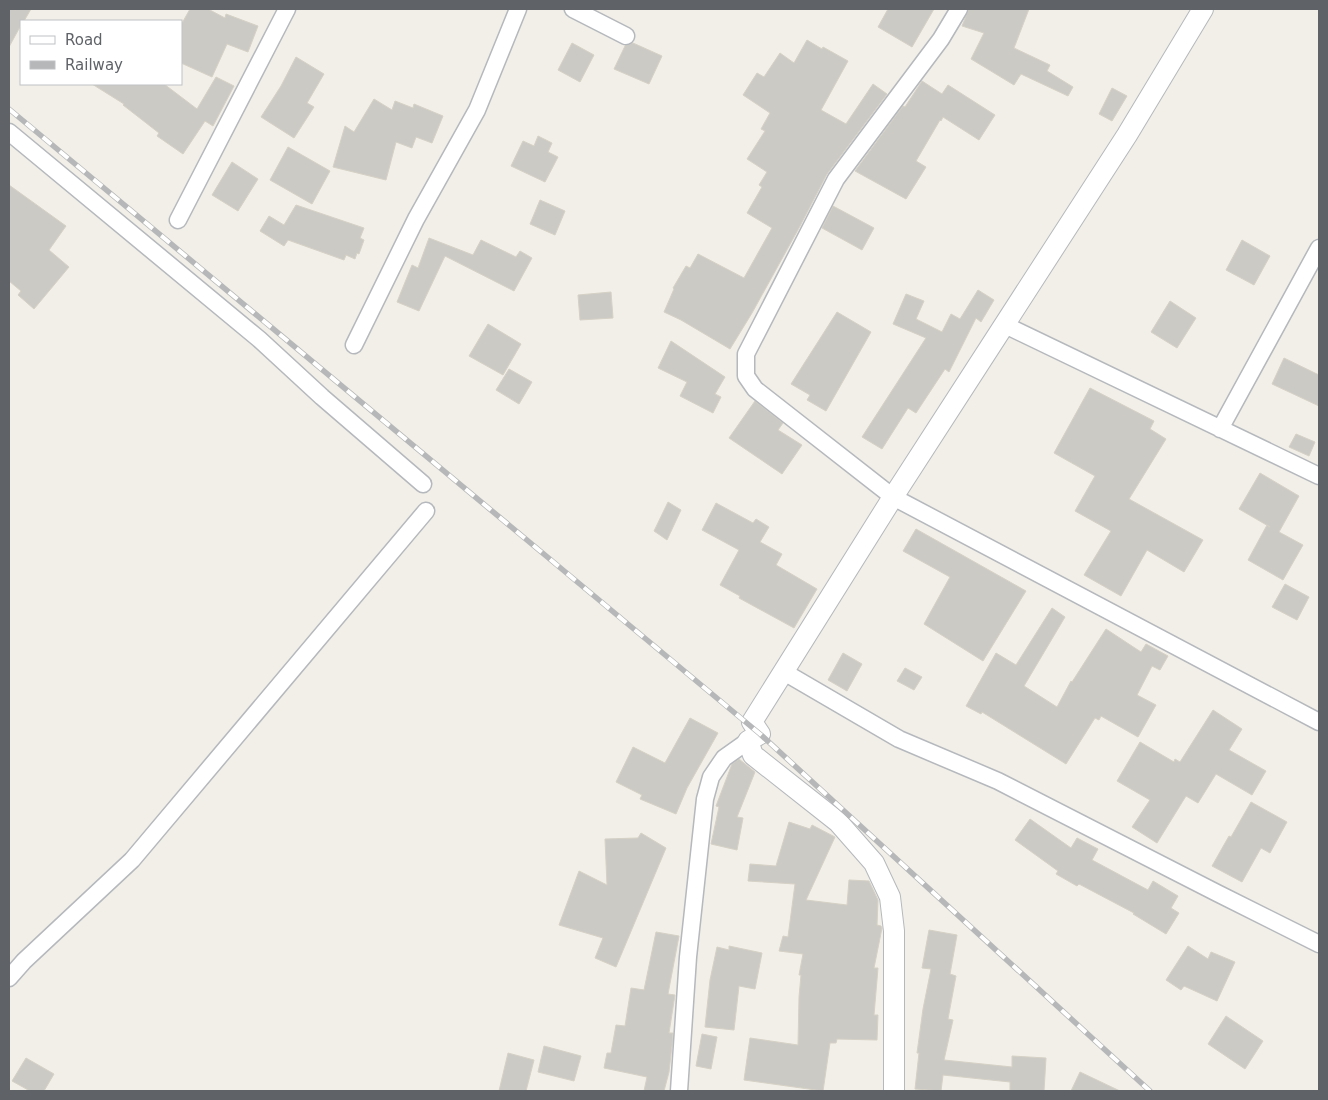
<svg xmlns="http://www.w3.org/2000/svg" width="1328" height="1100" font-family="'DejaVu Sans',sans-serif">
<rect width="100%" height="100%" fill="#f1efe8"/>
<path fill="#cccac5" stroke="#d6d1c6" d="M 9,9 L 31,9 L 24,21 L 21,21 L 21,25 L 9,47 Z
M 190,9 L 208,9 L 225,18 L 226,14 L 258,26 L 248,52 L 227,44 L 212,77 L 181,63 L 181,25 Z
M 888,9 L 934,9 L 912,47 L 878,27 Z
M 969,9 L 1029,9 L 1014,48 L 1050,65 L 1047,71 L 1073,87 L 1068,96 L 1021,74 L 1014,85 L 971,59 L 984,33 L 962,26 Z
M 807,40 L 822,49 L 823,47 L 848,61 L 821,110 L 846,124 L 873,84 L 887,94 L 827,174 L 799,228 L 752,313 L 730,349 L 681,320 L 664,312 L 674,289 L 673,288 L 686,266 L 690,268 L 698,254 L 744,278 L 772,228 L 747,213 L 762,187 L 759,185 L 767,172 L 747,159 L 765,131 L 761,129 L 770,113 L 743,95 L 757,73 L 764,77 L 780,53 L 794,63 Z
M 572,43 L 594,55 L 580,82 L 558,70 Z
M 633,43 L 662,56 L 649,84 L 614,69 L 625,46 Z
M 296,57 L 324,74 L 307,103 L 314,107 L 294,138 L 261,117 L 281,86 Z
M 216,77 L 234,86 L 213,126 L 205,121 L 183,154 L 157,136 L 159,133 L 123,105 L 124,104 L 92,84 L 164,84 L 197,109 Z
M 922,81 L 942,94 L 948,85 L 995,115 L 979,140 L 943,117 L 941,121 L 940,120 L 916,161 L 926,167 L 906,199 L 855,171 L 903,106 L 905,107 Z
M 1112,88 L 1127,96 L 1112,121 L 1099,114 Z
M 374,99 L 392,110 L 395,101 L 413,108 L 414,104 L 443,116 L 432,143 L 416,137 L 412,148 L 396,142 L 386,180 L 333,167 L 345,126 L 354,132 Z
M 538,136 L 552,143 L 548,152 L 558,157 L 545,182 L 511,166 L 523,141 L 534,146 Z
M 288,147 L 330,171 L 312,204 L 270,180 Z
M 232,162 L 258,179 L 238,211 L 212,195 Z
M 9,185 L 66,226 L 49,250 L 69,267 L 34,309 L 18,295 L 21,291 L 9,281 Z
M 540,200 L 565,211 L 555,235 L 530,224 Z
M 296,205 L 364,228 L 360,238 L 364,240 L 359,254 L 357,253 L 355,259 L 346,255 L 344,260 L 288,240 L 284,246 L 260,231 L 269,216 L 284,225 Z
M 833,206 L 874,228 L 862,250 L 822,228 Z
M 429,238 L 473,255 L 481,240 L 516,257 L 520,251 L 532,258 L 514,291 L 445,256 L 419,311 L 397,302 L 412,265 L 418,268 Z
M 1242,240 L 1270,256 L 1254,285 L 1226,270 Z
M 978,290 L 994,300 L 981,322 L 976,318 L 949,372 L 945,369 L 916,413 L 908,408 L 882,449 L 862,437 L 926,338 L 893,324 L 906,294 L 924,301 L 916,319 L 942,332 L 951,314 L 960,319 Z
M 611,292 L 613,318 L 580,320 L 578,295 Z
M 1170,301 L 1196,318 L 1177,348 L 1151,332 Z
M 837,312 L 871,332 L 826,411 L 807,400 L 810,395 L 791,384 Z
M 488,324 L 521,344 L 503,375 L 469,356 Z
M 671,341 L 725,377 L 715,394 L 721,397 L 713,413 L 680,396 L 687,382 L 658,368 Z
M 1284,358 L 1319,375 L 1319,406 L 1272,384 Z
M 509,369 L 532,382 L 519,404 L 496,390 Z
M 1090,388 L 1154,421 L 1150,429 L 1166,439 L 1129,499 L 1203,540 L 1184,572 L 1147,550 L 1121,596 L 1084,575 L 1111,531 L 1075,511 L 1095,476 L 1054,453 Z
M 755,401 L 783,423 L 778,430 L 802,445 L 782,474 L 729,438 Z
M 1296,434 L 1315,442 L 1309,456 L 1289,447 Z
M 1260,473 L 1299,496 L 1279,532 L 1303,545 L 1283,580 L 1248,560 L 1267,525 L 1270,527 L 1239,509 Z
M 668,502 L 681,510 L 667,540 L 654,531 Z
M 716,503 L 753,523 L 756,519 L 769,527 L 760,542 L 782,554 L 776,565 L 817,589 L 794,628 L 739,598 L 740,596 L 720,585 L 739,550 L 702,530 Z
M 916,529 L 1026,591 L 983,661 L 924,624 L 950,577 L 903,551 Z
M 1285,584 L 1309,597 L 1297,620 L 1272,607 Z
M 1052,608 L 1065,617 L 1024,686 L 1057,707 L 1071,681 L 1072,682 L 1106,629 L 1141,652 L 1146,644 L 1168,656 L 1160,670 L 1152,666 L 1137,695 L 1156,705 L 1138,737 L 1101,716 L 1099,720 L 1095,718 L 1066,764 L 982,712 L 981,714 L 966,706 L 996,653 L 1016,665 Z
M 843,653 L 862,664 L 847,691 L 828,680 Z
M 905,668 L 922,677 L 914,690 L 897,681 Z
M 1213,710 L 1242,729 L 1229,750 L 1266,771 L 1252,795 L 1216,774 L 1198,803 L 1186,796 L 1157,843 L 1132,827 L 1150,800 L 1117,781 L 1140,742 L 1174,762 L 1175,759 L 1180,762 Z
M 690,718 L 718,733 L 687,788 L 676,814 L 640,799 L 642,795 L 616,782 L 633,747 L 665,763 Z
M 739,759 L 755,772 L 737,817 L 743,818 L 737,850 L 711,844 L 719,807 L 716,806 L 732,764 Z
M 1251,802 L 1287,822 L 1270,853 L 1261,848 L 1242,882 L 1212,866 L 1229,836 L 1231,837 Z
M 1030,819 L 1071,848 L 1077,838 L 1098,849 L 1092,860 L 1148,890 L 1153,881 L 1178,896 L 1171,908 L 1179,913 L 1166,934 L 1133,914 L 1134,913 L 1079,884 L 1077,886 L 1056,874 L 1058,871 L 1015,840 Z
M 789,822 L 810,829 L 812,825 L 835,837 L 806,900 L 847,905 L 849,880 L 869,881 L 878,900 L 877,925 L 881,926 L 882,928 L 874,968 L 878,968 L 874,1015 L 878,1015 L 877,1040 L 837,1039 L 836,1043 L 830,1043 L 823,1091 L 744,1080 L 750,1038 L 798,1045 L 799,997 L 801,975 L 799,975 L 803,954 L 779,951 L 783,936 L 788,937 L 795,884 L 748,881 L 750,864 L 776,866 Z
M 641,833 L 666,848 L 616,967 L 595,958 L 603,938 L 559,925 L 579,871 L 607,885 L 605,839 L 638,838 Z
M 929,930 L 957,935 L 950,974 L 956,976 L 948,1019 L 953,1020 L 944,1060 L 1012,1067 L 1012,1056 L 1046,1058 L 1044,1091 L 1010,1091 L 1010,1082 L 943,1075 L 941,1091 L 915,1089 L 919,1053 L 917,1053 L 923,1009 L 931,969 L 922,968 Z
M 656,932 L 679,936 L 668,994 L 675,995 L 669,1033 L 673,1033 L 672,1046 L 669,1072 L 664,1091 L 644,1091 L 647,1077 L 604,1068 L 607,1053 L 611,1053 L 616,1025 L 625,1026 L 631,988 L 644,990 Z
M 729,946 L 762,953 L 755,989 L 739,986 L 734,1030 L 705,1027 L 710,980 L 717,947 L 729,950 Z
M 1188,946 L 1208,959 L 1211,952 L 1235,962 L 1217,1001 L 1184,986 L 1181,990 L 1166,980 Z
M 1226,1016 L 1263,1041 L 1245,1069 L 1208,1044 Z
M 702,1034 L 717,1037 L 711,1069 L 696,1066 Z
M 544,1046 L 581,1056 L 574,1081 L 538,1072 Z
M 508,1053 L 534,1060 L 526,1091 L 499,1091 Z
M 26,1058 L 54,1074 L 44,1091 L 30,1091 L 12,1081 Z
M 1080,1072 L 1120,1091 L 1071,1091 Z"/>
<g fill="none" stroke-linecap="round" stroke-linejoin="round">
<g stroke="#b5b8bc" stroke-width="19">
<path id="minor" d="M 573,9 L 626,36
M 959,9 L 941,39 L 836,179 L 746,354 L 746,376 L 755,389 L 893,497 L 1319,722
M 9,132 L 259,339 L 322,397 L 423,484
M 178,220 L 287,9
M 1005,325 L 1319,476
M 354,345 L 416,219 L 477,110 L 518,9
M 1220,429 L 1319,248
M 784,672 L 899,739 L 998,781 L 1217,893 L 1319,944
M 9,978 L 24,961 L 132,860 L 426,511
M 679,1091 L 688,957 L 705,799 L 711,777 L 724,758 L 748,741"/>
</g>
<g stroke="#b5b8bc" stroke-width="22">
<path id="tertiary" d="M 894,1091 L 894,931 L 890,897 L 874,863 L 838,822 L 753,755 L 748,741 L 760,734 L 752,722 L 893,497 L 1127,135 L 1203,9"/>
</g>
<use href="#minor" stroke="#fff" stroke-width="16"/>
<use href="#tertiary" stroke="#fff" stroke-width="20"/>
<g stroke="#b6b7b8" stroke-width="5.5">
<path id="rail" d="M 9,109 L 760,734 L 1150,1091"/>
</g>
<use href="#rail" stroke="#fff" stroke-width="4" stroke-dasharray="11" stroke-linecap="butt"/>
</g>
<rect width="1328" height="1100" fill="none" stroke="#5f6368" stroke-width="20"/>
<rect x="20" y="20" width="162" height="65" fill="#ffffff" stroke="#bfc1c3"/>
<rect x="30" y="36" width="25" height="8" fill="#ffffff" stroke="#bfc1c3"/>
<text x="65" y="45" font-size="15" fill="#5f6368">Road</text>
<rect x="30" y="61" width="25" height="8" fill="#b6b7b8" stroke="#bfc1c3"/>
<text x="65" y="70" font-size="15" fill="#5f6368">Railway</text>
</svg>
